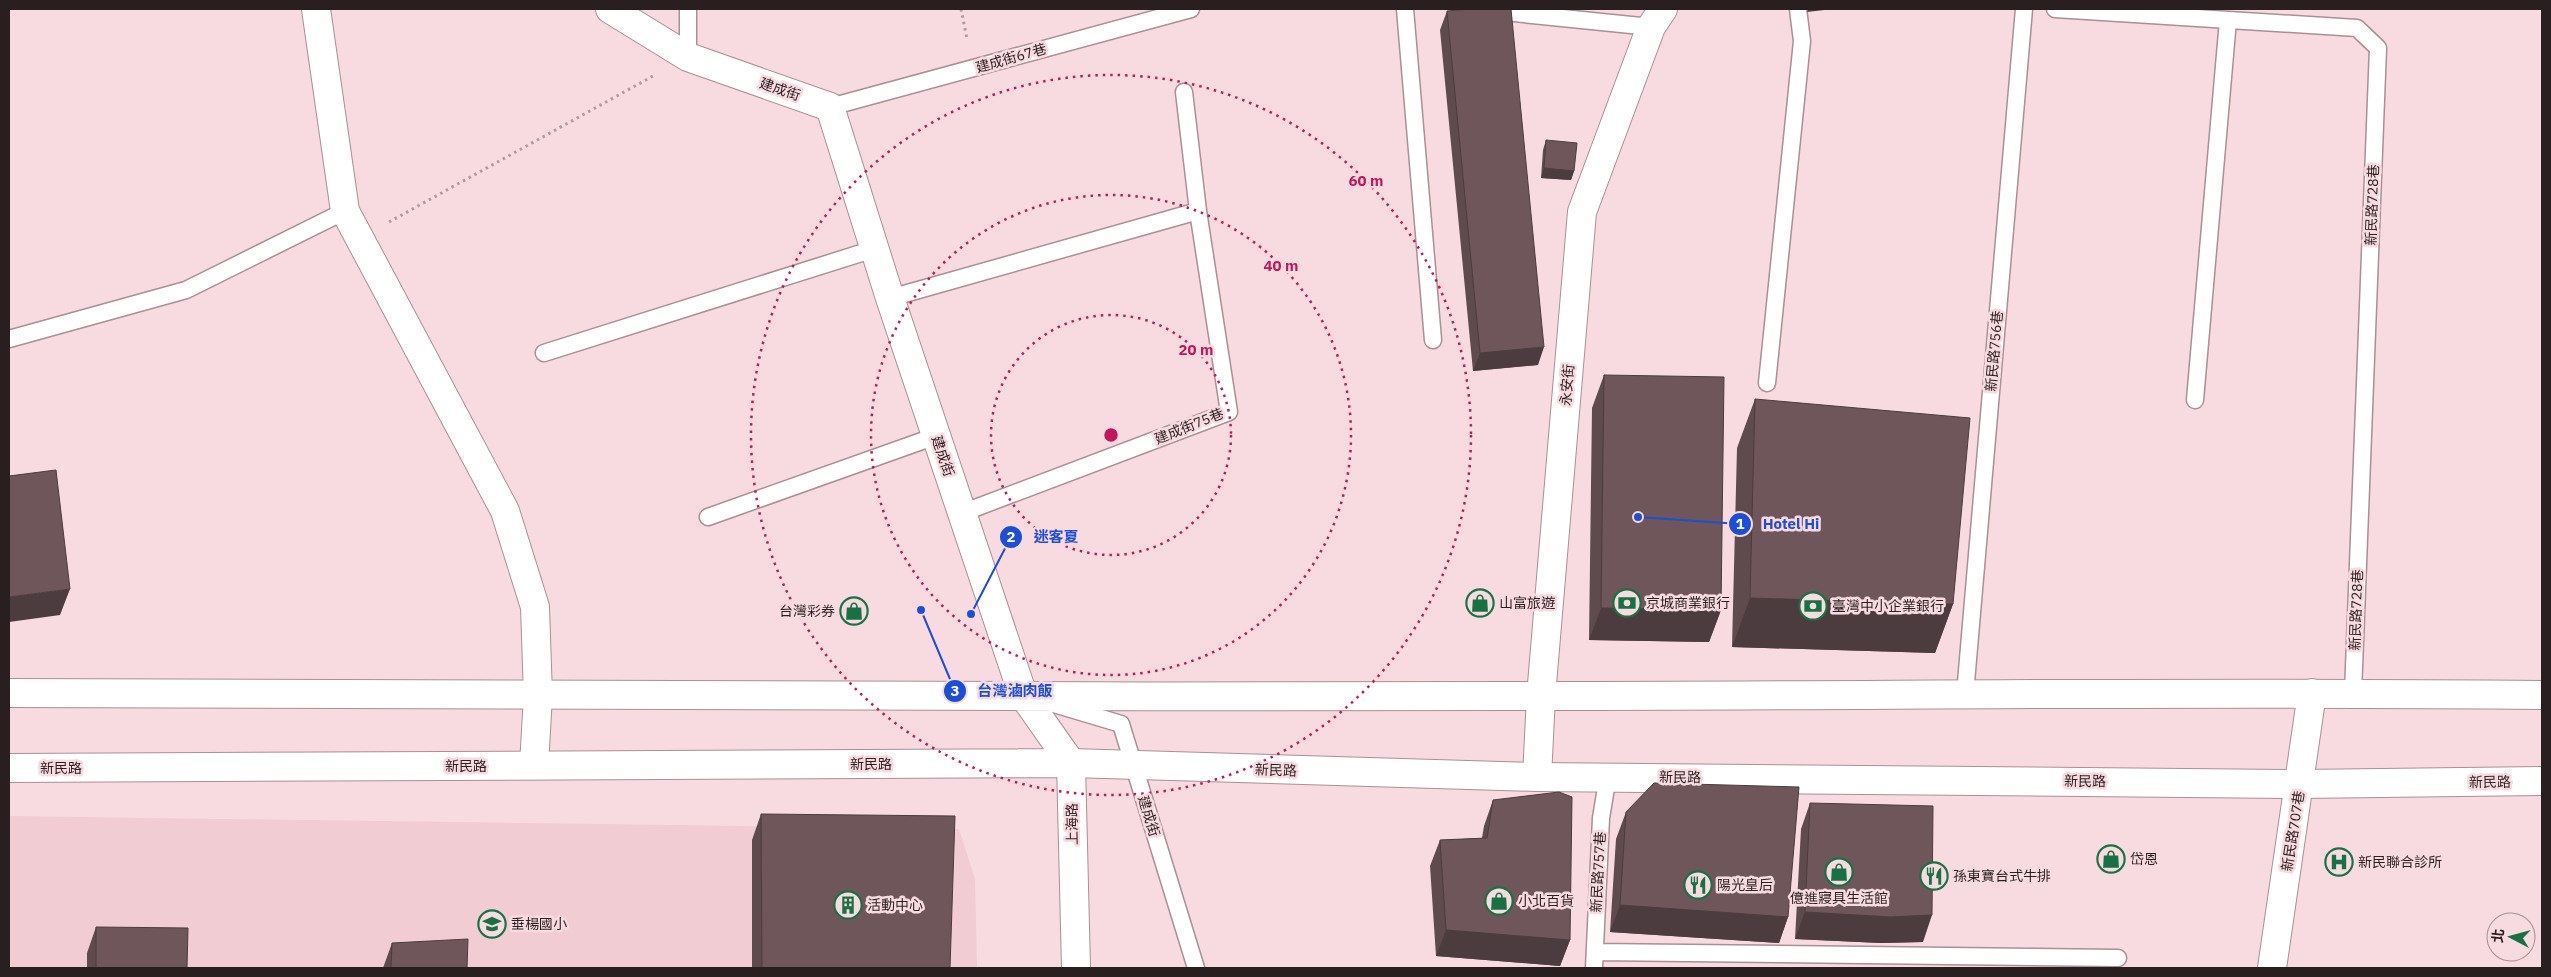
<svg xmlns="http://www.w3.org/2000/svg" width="2551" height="977" font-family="'IBM Plex Sans','Noto Sans TC',sans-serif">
<rect width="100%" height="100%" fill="#f8dbe0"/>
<path fill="#f1ccd2" d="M 9,816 L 959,829 L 975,879 L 977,968 L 9,968 Z"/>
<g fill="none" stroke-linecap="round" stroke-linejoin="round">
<g stroke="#aa8f94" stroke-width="19">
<path id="service" d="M 688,9 L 688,57
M 1405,9 L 1433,340
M 1474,9 L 1651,27
M 2055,9 L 2357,28 L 2378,48 L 2353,693
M 830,107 L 1191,9
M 890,298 L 1198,211
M 9,339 L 186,290 L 345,211
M 544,353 L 874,249
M 1767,383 L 1802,41 L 1798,9
M 2195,400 L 2228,20
M 962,513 L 1229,412 L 1198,211 L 1184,92
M 708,517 L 936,436
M 1965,694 L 2024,9
M 1054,704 L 1121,724 L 1196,968
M 1595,952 L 2118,958
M 1594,968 L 1601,818 L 1608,776"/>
</g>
<g stroke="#aa8f94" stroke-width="30">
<path id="minor" d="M 316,9 L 345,211 L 505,511 L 535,607 L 538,696 L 534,765
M 610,9 L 688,57 L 830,107 L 890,298 L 1023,695
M 1537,777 L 1541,696 L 1582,212 L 1651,27 L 1663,9
M 2272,968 L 2312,693"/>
</g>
<g stroke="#aa8f94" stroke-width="30">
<path id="tertiary" d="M 9,693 C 518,696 1027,697 1536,696 C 1872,696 2207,691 2542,695
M 1023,695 L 1071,763 L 1076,968
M 9,768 L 1071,763 L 1537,777 L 2300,784 L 2542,781"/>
</g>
<path stroke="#b19b9f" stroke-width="3" stroke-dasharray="2.5 4" stroke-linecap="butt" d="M 961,9 L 967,39
M 389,222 L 653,76"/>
<use href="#service" stroke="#fff" stroke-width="16"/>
<use href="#minor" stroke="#fff" stroke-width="28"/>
<use href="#tertiary" stroke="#fff" stroke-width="28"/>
</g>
<path fill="#5f4a4d" d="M 1447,11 L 1538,365 L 1473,371 L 1440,30 Z
M 1546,140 L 1574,171 L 1571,180 L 1541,178 L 1543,150 Z
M 1604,375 L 1721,610 L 1709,642 L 1589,640 L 1592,408 Z
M 1755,399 L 1953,604 L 1935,653 L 1732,647 L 1737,448 Z
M 1493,800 L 1570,940 L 1560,966 L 1436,956 L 1430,866 L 1440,840 L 1482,838 L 1484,826 Z
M 1810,803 L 1923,942 L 1881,943 L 1795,939 L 1801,829 Z
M 1626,812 L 1788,917 L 1779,943 L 1610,932 L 1616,839 Z
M 761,814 L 950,968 L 752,968 L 752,840 Z
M 96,927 L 187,968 L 87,968 L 87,953 Z
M 392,943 L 467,968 L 383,968 Z"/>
<path fill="#4d3c3f" d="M 1808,9 L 1833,9 L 1807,12 Z
M 1544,168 L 1574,171 L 1571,180 L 1541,178 Z
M 1544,347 L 1538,365 L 1473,371 L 1480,353 Z
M 70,589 L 60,615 L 9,622 L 9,597 Z
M 1750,598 L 1953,604 L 1935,653 L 1732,647 Z
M 1601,608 L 1721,610 L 1709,642 L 1589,640 Z
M 1620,905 L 1788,917 L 1779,943 L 1610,932 Z
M 1805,912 L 1932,915 L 1923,942 L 1881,943 L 1795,939 Z
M 1446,930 L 1570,940 L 1560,966 L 1436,956 Z"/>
<path fill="#6e565a" stroke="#4d3c3f" d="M 1470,9 L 1511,9 L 1544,347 L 1480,353 L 1447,11 Z
M 1546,140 L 1577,143 L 1574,171 L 1544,168 Z
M 1604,375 L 1724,377 L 1721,610 L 1601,608 Z
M 1755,399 L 1970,418 L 1953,604 L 1750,598 Z
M 56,470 L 70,589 L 9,597 L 9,476 Z
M 1654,783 L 1799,787 L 1788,917 L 1620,905 L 1626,812 Z
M 1559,792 L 1572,797 L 1570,940 L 1446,930 L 1440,840 L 1487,838 L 1493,800 Z
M 1810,803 L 1933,806 L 1932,915 L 1891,917 L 1805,912 Z
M 761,814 L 955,816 L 950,968 L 762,968 Z
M 96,927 L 188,928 L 187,968 L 96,968 Z
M 468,939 L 467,968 L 391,968 L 392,943 Z"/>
<g fill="none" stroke="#c2185b" stroke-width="2.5" stroke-dasharray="2.5 5">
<circle cx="1111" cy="435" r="120"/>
<circle cx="1111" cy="435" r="240"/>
<circle cx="1111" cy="435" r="360"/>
</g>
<defs>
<g id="shop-ring" transform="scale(1.4375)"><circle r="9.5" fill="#f8dbe0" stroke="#187144" stroke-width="1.5"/><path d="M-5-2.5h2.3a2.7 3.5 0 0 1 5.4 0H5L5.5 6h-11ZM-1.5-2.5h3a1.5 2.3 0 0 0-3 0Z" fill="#187144"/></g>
<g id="bank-ring" transform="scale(1.4375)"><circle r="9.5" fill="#f8dbe0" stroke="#187144" stroke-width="1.5"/><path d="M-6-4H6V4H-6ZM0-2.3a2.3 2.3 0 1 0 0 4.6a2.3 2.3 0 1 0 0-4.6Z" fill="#187144"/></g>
<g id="hospital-ring" transform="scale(1.4375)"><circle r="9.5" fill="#f8dbe0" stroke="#187144" stroke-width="1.5"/><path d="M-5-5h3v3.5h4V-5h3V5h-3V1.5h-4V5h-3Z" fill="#187144"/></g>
<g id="restaurant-ring" transform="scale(1.4375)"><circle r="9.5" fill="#f8dbe0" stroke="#187144" stroke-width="1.5"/><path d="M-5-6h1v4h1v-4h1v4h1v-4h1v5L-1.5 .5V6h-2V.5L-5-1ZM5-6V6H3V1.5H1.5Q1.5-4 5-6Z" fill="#187144"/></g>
<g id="building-ring" transform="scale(1.4375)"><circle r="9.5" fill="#f8dbe0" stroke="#187144" stroke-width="1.5"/><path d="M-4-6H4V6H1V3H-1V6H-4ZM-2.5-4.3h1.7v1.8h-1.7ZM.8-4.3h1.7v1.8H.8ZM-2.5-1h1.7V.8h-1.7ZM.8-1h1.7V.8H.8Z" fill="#187144"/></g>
<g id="school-ring" transform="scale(1.4375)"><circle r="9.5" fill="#f8dbe0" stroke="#187144" stroke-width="1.5"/><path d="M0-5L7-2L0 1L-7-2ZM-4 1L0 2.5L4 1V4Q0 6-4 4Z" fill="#187144"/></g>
</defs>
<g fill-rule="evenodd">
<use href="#shop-ring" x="1480" y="603"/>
<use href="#bank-ring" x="1627" y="603"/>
<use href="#bank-ring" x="1813" y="606"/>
<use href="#shop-ring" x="854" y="611"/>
<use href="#shop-ring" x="2111" y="859"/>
<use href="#hospital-ring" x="2339" y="862"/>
<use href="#shop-ring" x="1839" y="872"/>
<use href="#restaurant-ring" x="1934" y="876"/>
<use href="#restaurant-ring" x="1698" y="885"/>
<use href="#shop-ring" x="1499" y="901"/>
<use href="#building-ring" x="848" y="905"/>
<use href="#school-ring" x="492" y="924"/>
</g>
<g text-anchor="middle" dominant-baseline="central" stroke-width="5" stroke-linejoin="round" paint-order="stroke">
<g font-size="14" fill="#291f21" stroke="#f8dbe0">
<text transform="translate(1011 58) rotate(-16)">建成街67巷</text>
<text transform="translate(780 89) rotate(19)">建成街</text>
<text transform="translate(2372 205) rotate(-88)">新民路728巷</text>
<text transform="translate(1994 351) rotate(-85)">新民路756巷</text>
<text transform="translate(1567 385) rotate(-85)">永安街</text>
<text transform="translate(1189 426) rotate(-22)">建成街75巷</text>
<text transform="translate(943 456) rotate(71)">建成街</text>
<text transform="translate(2356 610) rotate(-88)">新民路728巷</text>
<text x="871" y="764">新民路</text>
<text x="466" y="766">新民路</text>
<text x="61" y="768">新民路</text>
<text transform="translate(1276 770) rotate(2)">新民路</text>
<text transform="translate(1680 777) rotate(1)">新民路</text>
<text transform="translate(2085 781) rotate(1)">新民路</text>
<text transform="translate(2490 782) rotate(-1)">新民路</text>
<text transform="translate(1149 816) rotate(73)">建成街</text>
<text transform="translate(1072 824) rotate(-91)">上海路</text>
<text transform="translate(2293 831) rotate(-81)">新民路707巷</text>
<text transform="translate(1598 872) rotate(-87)">新民路757巷</text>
</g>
<g font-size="14" fill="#291f21" stroke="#f8dbe0" text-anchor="start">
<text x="1499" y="603">山富旅遊</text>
<text x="1646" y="603">京城商業銀行</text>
<text x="1832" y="606">臺灣中小企業銀行</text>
<text x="835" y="611" text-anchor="end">台灣彩券</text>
<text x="2130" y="859">岱恩</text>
<text x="2358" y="862">新民聯合診所</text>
<text x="1953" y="876">孫東寶台式牛排</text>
<text x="1717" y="885">陽光皇后</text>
<text x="1839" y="898" text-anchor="middle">億進寢具生活館</text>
<text x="1518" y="901">小北百貨</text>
<text x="867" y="905">活動中心</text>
<text x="511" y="924">垂楊國小</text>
</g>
</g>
<circle cx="1111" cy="435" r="8" fill="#c2185b" stroke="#f8dbe0" stroke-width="2.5"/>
<g font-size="15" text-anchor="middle" font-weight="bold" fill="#c2185b" stroke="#f8dbe0" stroke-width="5" stroke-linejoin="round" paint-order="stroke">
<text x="1366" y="186">60 m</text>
<text x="1281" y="271">40 m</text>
<text x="1196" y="355">20 m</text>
</g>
<path fill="none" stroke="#1d4ed8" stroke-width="2" d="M1638 517L1740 524M971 614L1011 537M921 610L955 691"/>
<g fill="#1d4ed8" stroke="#f8dbe0" stroke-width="2">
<circle cx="1638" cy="517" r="5"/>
<circle cx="971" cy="614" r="5"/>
<circle cx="921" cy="610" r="5"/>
<circle cx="1740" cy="524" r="12"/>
<circle cx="1011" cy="537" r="12"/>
<circle cx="955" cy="691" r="12"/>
</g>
<g font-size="15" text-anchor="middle" font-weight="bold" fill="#fff">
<text x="1740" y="529">1</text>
<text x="1011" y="542">2</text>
<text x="955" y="696">3</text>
</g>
<g font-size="15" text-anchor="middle" font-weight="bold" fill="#1d4ed8" stroke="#f8dbe0" stroke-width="5" stroke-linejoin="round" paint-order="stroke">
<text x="1791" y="529">Hotel Hi</text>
<text x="1056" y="542">迷客夏</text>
<text x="1015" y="696">台灣滷肉飯</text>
</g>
<rect width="2551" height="977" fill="none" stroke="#291f21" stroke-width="20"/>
<g transform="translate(2511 937) rotate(276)"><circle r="24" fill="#f8dbe0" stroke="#a59094"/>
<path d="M0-4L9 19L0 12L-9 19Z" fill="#187144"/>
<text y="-8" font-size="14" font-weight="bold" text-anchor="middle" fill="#291f21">北</text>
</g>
</svg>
